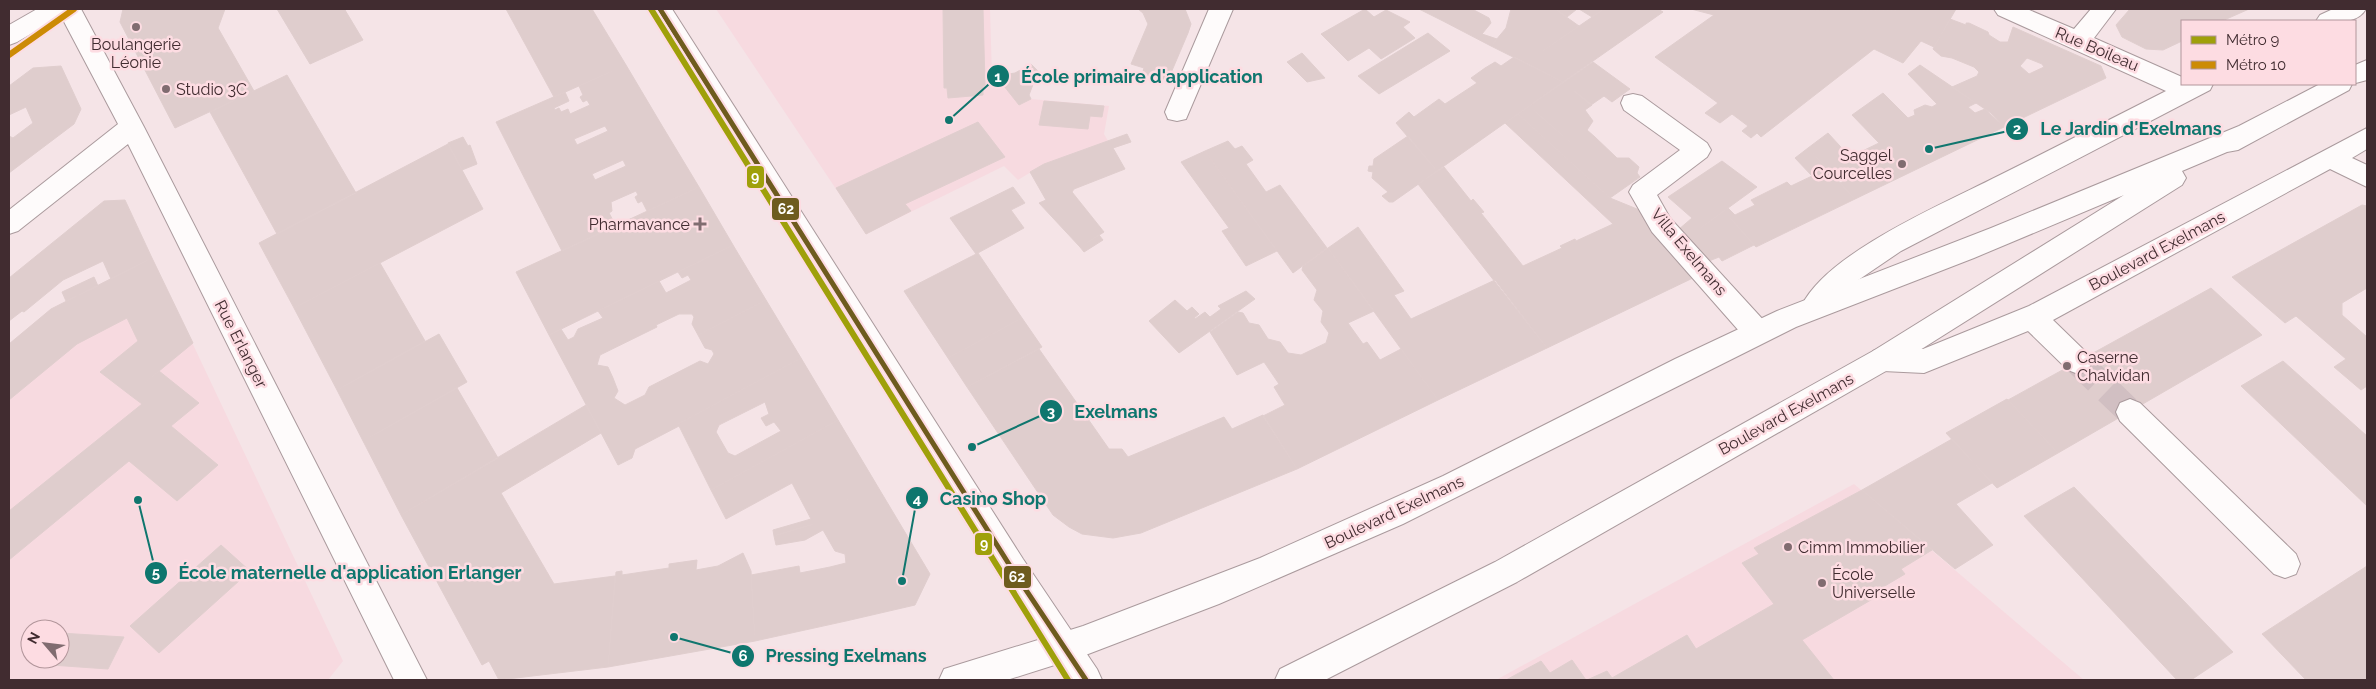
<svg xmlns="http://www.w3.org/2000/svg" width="2376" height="689" font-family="Raleway,sans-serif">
<rect width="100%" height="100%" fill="#f5e4e7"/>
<path fill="#f7dae0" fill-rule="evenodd" d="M 716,9 L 990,9 L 992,77 L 1015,73 L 1031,64 L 1038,71 L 1029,95 L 1031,99 L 1109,106 L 1104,134 L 1108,141 L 1044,164 L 1018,180 L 1004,166 L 866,234 Z
M 152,258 L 343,661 L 328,680 L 9,679 L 9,344 L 51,309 ZM 30,629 L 60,629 L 60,659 L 30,659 Z
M 1854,484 L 2084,680 L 1496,680 L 1649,596 Z"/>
<path fill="#dfcdcd" stroke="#e0cece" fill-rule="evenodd" d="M 123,9 L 225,9 L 218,28 L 254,91 L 175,128 L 120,22 Z
M 277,9 L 348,9 L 345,10 L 363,40 L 310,64 Z
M 506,9 L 592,9 L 626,65 L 554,97 Z
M 943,9 L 983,9 L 985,85 L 983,86 L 983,95 L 948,98 L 947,88 L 944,88 Z
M 1138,9 L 1185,9 L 1191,24 L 1188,33 L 1148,24 L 1143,13 Z
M 1365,9 L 1374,17 L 1386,10 L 1410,22 L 1403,27 L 1415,38 L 1381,59 L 1369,48 L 1348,61 L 1321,34 Z
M 1419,9 L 1453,9 L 1443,21 Z
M 1453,9 L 1472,9 L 1489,18 L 1491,23 L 1482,34 L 1497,39 L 1491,46 L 1443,21 Z
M 1511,9 L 1555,9 L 1579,26 L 1525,63 L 1491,46 L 1506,28 Z
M 1555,9 L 1577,9 L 1567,17 Z
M 1579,9 L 1604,9 L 1592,17 Z
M 1604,9 L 1658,9 L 1663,12 L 1563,82 L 1525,63 Z
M 1691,9 L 1896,10 L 1956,9 L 1934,47 L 1921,41 L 1903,63 L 1874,49 L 1761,137 L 1757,133 L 1751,138 L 1742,131 L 1748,126 L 1732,114 L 1720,123 L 1705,113 L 1718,103 L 1655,57 L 1714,15 Z
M 2130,9 L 2195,9 L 2210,21 L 2182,21 L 2182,41 L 2163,50 L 2146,49 L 2122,37 L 2116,25 Z
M 2195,9 L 2249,9 L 2222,21 L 2210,21 Z
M 1950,19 L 1966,25 L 1966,23 L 1969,23 L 1988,32 L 1989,35 L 2000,42 L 2008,42 L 2013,27 L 2101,66 L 2106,78 L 2004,127 L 1991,113 L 1952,87 L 1977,76 L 1979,72 L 1974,67 L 1952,58 L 1941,56 L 1933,49 ZM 2027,58 L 2042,64 L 2044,67 L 2029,74 L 2020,66 Z
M 1148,24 L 1188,33 L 1168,80 L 1142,74 L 1144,68 L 1131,64 Z
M 1428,33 L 1450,51 L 1379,94 L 1358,76 Z
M 1302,53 L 1325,78 L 1307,82 L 1287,62 Z
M 1514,57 L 1563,82 L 1437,171 L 1396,123 L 1409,112 L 1414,117 L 1439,99 L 1445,104 L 1477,83 L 1471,78 L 1485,68 L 1495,62 L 1501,66 Z
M 1593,62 L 1630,89 L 1612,102 L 1604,96 L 1591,105 L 1573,90 L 1538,114 L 1529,106 Z
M 1031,64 L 1038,71 L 1029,95 L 1031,99 L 1019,105 L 996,76 L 1015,73 Z
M 626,65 L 661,124 L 529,187 L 496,122 L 565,92 L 569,101 L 554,108 L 555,110 L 559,108 L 561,112 L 568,109 L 570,114 L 590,105 L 587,100 L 583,102 L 580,97 L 583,95 L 579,86 ZM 605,126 L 608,131 L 577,145 L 574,139 Z
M 1920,65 L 1976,103 L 1968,107 L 1975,113 L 1985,109 L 2004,127 L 1855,199 L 1840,183 L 1853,177 L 1847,170 L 1834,176 L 1808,148 L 1828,133 L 1850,157 L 1879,143 L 1852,115 L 1883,93 L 1908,118 L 1915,115 L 1914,110 L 1925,105 L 1932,107 L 1937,104 L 1908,74 Z
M 61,66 L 81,109 L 74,124 L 9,173 L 9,136 L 13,138 L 33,123 L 26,107 L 9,115 L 9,86 L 33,68 Z
M 287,75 L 356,193 L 277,234 L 210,112 Z
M 1573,90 L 1592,105 L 1585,110 L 1593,121 L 1587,130 L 1595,137 L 1578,149 L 1538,114 Z
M 1044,101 L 1104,106 L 1102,117 L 1090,116 L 1088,129 L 1039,125 Z
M 1529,106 L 1578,149 L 1595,137 L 1617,158 L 1629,158 L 1639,167 L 1637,173 L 1640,177 L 1610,198 L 1518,114 Z
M 1518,114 L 1610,198 L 1637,209 L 1695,277 L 1547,348 L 1418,184 L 1444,167 L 1471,201 L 1473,199 L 1484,212 L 1481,213 L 1523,266 L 1562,248 L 1560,246 L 1575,239 L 1576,241 L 1613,224 L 1505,123 Z
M 978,122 L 1005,157 L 905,204 L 911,211 L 866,234 L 836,188 Z
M 661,124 L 699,187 L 647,211 L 642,201 L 638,203 L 635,197 L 638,195 L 636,191 L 611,202 L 612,211 L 609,213 L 616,226 L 562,251 L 529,187 ZM 623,160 L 626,166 L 595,180 L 592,174 Z
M 1127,134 L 1131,142 L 1113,148 L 1125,169 L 1074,189 L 1072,192 L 1104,232 L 1080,247 L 1039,203 L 1046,200 L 1030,172 L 1044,164 Z
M 1408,136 L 1437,171 L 1393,202 L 1389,202 L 1382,196 L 1388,192 L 1372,178 L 1373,172 L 1368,171 L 1369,166 L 1373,166 L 1374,159 Z
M 463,137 L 468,146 L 470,145 L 477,164 L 462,170 L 448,143 Z
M 1228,141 L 1235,149 L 1242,146 L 1253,160 L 1246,164 L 1266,192 L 1280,185 L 1327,248 L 1293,273 L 1205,151 Z
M 448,144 L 483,209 L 294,308 L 259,243 Z
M 1808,148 L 1855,199 L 1756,247 L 1724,211 L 1728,208 L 1735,215 L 1755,205 L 1751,200 L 1787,182 L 1791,186 L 1812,176 L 1795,158 Z
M 1205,151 L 1277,251 L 1246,266 L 1222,231 L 1229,228 L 1181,162 Z
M 1722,161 L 1757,187 L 1688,237 L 1678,230 L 1692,218 L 1668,197 Z
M 699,187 L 733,245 L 549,335 L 516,272 Z
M 1013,187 L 1025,203 L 1011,210 L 1024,228 L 976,254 L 950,218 Z
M 125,200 L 152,258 L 111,279 L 103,261 L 63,280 L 24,312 L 22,311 L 9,321 L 9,278 L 104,201 Z
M 2362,205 L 2367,206 L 2367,288 L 2342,303 L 2342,315 L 2367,337 L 2367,386 L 2361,390 L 2334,367 L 2346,359 L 2296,316 L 2285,323 L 2232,277 Z
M 1724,211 L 1754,245 L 1722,261 L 1719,257 L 1709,261 L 1688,237 Z
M 1358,227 L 1404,291 L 1394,295 L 1411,319 L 1495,280 L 1547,348 L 1438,400 L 1328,248 Z
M 1099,235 L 1103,240 L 1084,252 L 1080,247 Z
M 733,245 L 766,300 L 698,335 L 692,324 L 694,317 L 692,314 L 679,314 L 656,325 L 657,327 L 600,355 L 597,365 L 608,367 L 613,378 L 581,395 L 549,335 L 561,329 L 568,340 L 574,337 L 578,329 L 603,318 L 598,311 L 659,281 L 666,293 L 691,280 L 688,275 L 682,278 L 678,272 Z
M 1328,248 L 1374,311 L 1348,323 L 1363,344 L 1367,342 L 1380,360 L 1401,349 L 1438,400 L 1297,469 L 1263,416 L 1285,405 L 1274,387 L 1279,384 L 1264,362 L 1237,375 L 1210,332 L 1238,312 L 1243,313 L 1249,323 L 1259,325 L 1268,339 L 1280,342 L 1288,353 L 1301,355 L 1326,343 L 1329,333 L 1321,322 L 1323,311 L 1314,300 L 1317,290 L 1302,270 L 1303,266 Z
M 978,253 L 1022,318 L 948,358 L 904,291 Z
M 152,258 L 193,343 L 130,395 L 100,372 L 138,341 L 127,318 L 77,344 L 9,400 L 9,344 L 51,309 Z
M 380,263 L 425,341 L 337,390 L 294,308 Z
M 94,277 L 98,286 L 66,301 L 62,292 Z
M 2211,288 L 2262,335 L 2058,453 L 2008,400 Z
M 1246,291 L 1255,299 L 1179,353 L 1149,321 L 1175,300 L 1187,311 L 1192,307 L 1199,314 L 1194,318 L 1195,319 L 1205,312 L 1210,317 L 1221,309 L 1218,306 Z
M 766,300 L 801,358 L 678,424 L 679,426 L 635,449 L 632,458 L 618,465 L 581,395 L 613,378 L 618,391 L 614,398 L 625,405 L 645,395 L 649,387 L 700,361 L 708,364 L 714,354 L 712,350 L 705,348 L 698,335 Z
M 1022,318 L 1042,347 L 967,387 L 948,358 Z
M 439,334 L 467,382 L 363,441 L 337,390 Z
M 1039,349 L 1109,449 L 1122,449 L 1128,457 L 1224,417 L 1232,429 L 1263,415 L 1297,469 L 1141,533 L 1113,538 L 1082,534 L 1069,527 L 1053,515 L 967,387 Z
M 801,358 L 838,420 L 711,490 L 678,424 ZM 765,402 L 769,414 L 761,418 L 766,426 L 774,422 L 781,431 L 735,456 L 728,453 L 716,432 L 719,425 Z
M 2283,361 L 2367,436 L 2367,506 L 2241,386 Z
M 159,371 L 199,403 L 171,426 L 218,465 L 177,501 L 129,461 L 9,560 L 9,511 L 142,404 L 130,395 Z
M 457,388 L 498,458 L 401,515 L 363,441 Z
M 2007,399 L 2058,453 L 1997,488 L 1946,433 Z
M 586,405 L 601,433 L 501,493 L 554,584 L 615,576 L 608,667 L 499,680 L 489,661 L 482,665 L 401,515 Z
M 838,420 L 875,482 L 847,498 L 848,501 L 837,509 L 839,512 L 814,524 L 774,536 L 773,530 L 811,519 L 792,483 L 726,519 L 711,490 Z
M 1952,439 L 1992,483 L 1956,504 L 1993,545 L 1955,569 L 1862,490 Z
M 875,482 L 930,574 L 915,605 L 846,621 L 844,589 L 833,591 L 830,567 L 846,563 L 845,554 L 835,551 L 823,530 L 805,540 L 796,529 L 814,524 L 839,512 L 837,509 L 848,501 L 847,498 Z
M 2074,487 L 2233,652 L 2191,680 L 2177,680 L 2024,516 Z
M 1862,490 L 1932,550 L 1901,569 L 1905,574 L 1873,593 L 1876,597 L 1802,640 L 1834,680 L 1587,680 L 1607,671 L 1612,678 L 1687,635 L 1696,649 L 1774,604 L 1742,563 L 1759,554 L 1754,548 Z
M 796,529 L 805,540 L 776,545 L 774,536 Z
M 221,545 L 250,571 L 159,653 L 130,626 Z
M 743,553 L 751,571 L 755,641 L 608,667 L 616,572 L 622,571 L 622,575 L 669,568 L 669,564 L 697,560 L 696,570 L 718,566 Z
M 799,566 L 800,573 L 830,567 L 833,591 L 844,589 L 846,621 L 755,641 L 751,575 Z
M 2367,566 L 2367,680 L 2306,680 L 2262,634 Z
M 60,633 L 124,637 L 108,669 L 37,664 L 39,660 L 36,659 L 60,659 Z
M 1572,660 L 1586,680 L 1506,680 L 1541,661 L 1550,673 Z"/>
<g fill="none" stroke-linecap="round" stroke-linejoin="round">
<path stroke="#d1bfc2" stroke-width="27" stroke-dasharray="27 14" stroke-linecap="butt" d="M 2078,362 L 2130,412"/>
<g stroke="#aa9a9d" stroke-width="2">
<path id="minor" d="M 37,9 L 81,9 L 144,127 L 427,680 L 394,680 L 128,144 L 18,231 L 9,234 L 9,210 L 118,124 L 61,16 L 17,42 L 9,45 L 9,25 Z
M 648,9 L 672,9 L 1023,559 L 1097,669 L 1102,680 L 1068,680 L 1001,579 Z
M 1209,9 L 1233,9 L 1186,119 L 1177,121 L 1168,119 L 1165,112 Z
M 1994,9 L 2027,9 L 2074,29 L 2091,9 L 2116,9 L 2094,38 L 2182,77 L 2182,84 L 2213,84 L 2210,90 L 1901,251 L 1848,287 L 1826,313 L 1816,316 L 1806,313 L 1802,305 C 1828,252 1947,202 2000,175 C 2056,147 2111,119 2166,91 L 1998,15 Z
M 2333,9 L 2366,9 C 2356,26 2333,21 2316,21 L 2320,15 Z
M 1633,94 L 1642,96 L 1707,143 L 1711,150 L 1707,157 L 1657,195 L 1670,218 L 1767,324 L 1771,332 L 1767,340 L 1757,344 L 1747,340 L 1652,232 L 1629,192 L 1633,185 L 1680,150 L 1624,110 L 1621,103 L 1624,96 Z
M 2367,128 L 2367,149 L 2352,158 L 2367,165 L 2367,187 L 2330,169 L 2053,320 L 2088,354 L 2092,362 L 2088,370 L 2078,374 L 2068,370 L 2028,331 L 1924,373 L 1883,371 L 1873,367 L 1869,359 L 1873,351 L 1883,347 L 1923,349 L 2029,306 Z
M 2130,399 L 2140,403 L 2296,554 L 2300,564 L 2296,574 L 2285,578 L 2274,574 L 2120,421 L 2116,412 L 2120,403 Z"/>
</g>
<g stroke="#aa9a9d" stroke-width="2">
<path id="major" d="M 2367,60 L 2367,80 L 2352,84 L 2349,90 L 2238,150 L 2227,152 L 2182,171 L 2186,178 L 2182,185 L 1893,367 L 1517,582 L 1325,680 L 1275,680 L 1280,669 L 1495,562 L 1873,351 L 2124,195 L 1974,258 L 1796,327 L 1403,524 L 1219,604 L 1083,656 L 1007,680 L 939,680 L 944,669 L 1083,626 L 1260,558 L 1443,476 L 1675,359 L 1777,311 L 1991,228 L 2239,126 L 2320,84 L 2355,84 L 2355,65 Z"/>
</g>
<use href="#minor" fill="#fefbfb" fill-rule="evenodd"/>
<use href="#major" fill="#fefbfb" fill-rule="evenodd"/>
<g stroke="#fddce2" stroke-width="9">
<path id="bus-1" d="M 660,9 L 1012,569 L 1086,680"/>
</g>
<use href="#bus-1" stroke="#6e5b1e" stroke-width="5"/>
<g stroke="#fddce2" stroke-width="10">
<path id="metro-1" d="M 651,9 L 1068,680"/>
</g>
<g stroke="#fddce2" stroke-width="10">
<path id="metro-2" d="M 9,55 L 74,9"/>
</g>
<use href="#metro-1" stroke="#9fa00a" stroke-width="6"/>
<use href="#metro-2" stroke="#cc8b05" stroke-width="6"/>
</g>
<g fill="#806c70" stroke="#fddce2" stroke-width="2">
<circle cx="136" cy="27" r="5"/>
<circle cx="166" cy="89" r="5"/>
<circle cx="1902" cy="164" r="5"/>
<path d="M697.5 216.5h5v5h5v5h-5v5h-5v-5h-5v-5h5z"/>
<circle cx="2067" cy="366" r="5"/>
<circle cx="1788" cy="547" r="5"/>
<circle cx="1822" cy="583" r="5"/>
</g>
<g text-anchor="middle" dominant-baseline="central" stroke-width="5" stroke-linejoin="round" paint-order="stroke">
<g font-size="16" fill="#412c30" stroke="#fddce2" text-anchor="start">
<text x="136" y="44" text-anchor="middle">Boulangerie<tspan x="136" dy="18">Léonie</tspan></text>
<text x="176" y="89">Studio 3C</text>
<text x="1892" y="155" text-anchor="end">Saggel<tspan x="1892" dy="18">Courcelles</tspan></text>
<text x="690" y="224" text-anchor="end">Pharmavance</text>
<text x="2077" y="357">Caserne<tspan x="2077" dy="18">Chalvidan</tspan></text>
<text x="1798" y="547">Cimm Immobilier</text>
<text x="1832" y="574">École<tspan x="1832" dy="18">Universelle</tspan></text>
</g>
<g font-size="16" fill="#412c30" stroke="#fddce2">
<text transform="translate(2097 49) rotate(23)">Rue Boileau</text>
<text transform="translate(2157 251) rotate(-28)">Boulevard Exelmans</text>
<text transform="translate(1689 252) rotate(50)">Villa Exelmans</text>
<text transform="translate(241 344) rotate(63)">Rue Erlanger</text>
<text transform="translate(1786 414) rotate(-29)">Boulevard Exelmans</text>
<text transform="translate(1394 512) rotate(-25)">Boulevard Exelmans</text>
</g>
</g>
<path fill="none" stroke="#0f766e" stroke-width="2" d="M949 120L998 76M1929 149L2017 129M972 447L1051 411M902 581L917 498M138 500L156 573M674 637L743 656"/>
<g fill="#0f766e" stroke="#fddce2" stroke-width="2">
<circle cx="949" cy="120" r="5"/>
<circle cx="1929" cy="149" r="5"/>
<circle cx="972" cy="447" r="5"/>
<circle cx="902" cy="581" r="5"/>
<circle cx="138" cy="500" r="5"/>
<circle cx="674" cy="637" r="5"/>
<circle cx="998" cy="76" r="12"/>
<circle cx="2017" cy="129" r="12"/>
<circle cx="1051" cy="411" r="12"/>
<circle cx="917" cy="498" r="12"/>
<circle cx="156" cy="573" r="12"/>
<circle cx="743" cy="656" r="12"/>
</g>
<g font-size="15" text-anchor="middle" font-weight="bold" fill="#fff">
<text x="998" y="82">1</text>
<text x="2017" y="134">2</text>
<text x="1051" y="417">3</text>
<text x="917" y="504">4</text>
<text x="156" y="578">5</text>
<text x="743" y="661">6</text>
</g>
<g font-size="18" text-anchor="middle" font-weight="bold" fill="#0f766e" stroke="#fddce2" stroke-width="5" stroke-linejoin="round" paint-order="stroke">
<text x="1142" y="83">École primaire d'application</text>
<text x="2131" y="135">Le Jardin d'Exelmans</text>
<text x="1116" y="418">Exelmans</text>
<text x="993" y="505">Casino Shop</text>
<text x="350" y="579">École maternelle d'application Erlanger</text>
<text x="846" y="662">Pressing Exelmans</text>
</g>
<g stroke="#fddce2" stroke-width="2">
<rect x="746" y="165" width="19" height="24" rx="5" fill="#9fa00a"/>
<rect x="771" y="197" width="29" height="24" rx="5" fill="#6e5b1e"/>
<rect x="974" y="532" width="19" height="24" rx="5" fill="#9fa00a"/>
<rect x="1003" y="565" width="29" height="24" rx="5" fill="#6e5b1e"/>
</g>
<g font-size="14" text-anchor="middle" font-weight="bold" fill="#fff">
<text x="755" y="182">9</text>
<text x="786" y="214">62</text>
<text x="984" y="549">9</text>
<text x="1017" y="582">62</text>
</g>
<rect width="2376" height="689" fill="none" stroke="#412c30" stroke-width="20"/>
<rect x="2181" y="20" width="175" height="65" fill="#fddce2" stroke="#b2969b"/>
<rect x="2191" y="36" width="25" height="8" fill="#9fa00a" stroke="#b2969b"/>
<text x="2226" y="45" font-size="15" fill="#412c30">Métro 9</text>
<rect x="2191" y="61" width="25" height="8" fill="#cc8b05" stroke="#b2969b"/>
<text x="2226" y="70" font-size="15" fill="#412c30">Métro 10</text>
<g transform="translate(45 644) rotate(298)"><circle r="24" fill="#fddce2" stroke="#b2969b"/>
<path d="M0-4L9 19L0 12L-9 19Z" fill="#806c70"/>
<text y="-8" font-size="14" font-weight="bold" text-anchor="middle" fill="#412c30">N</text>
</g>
</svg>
